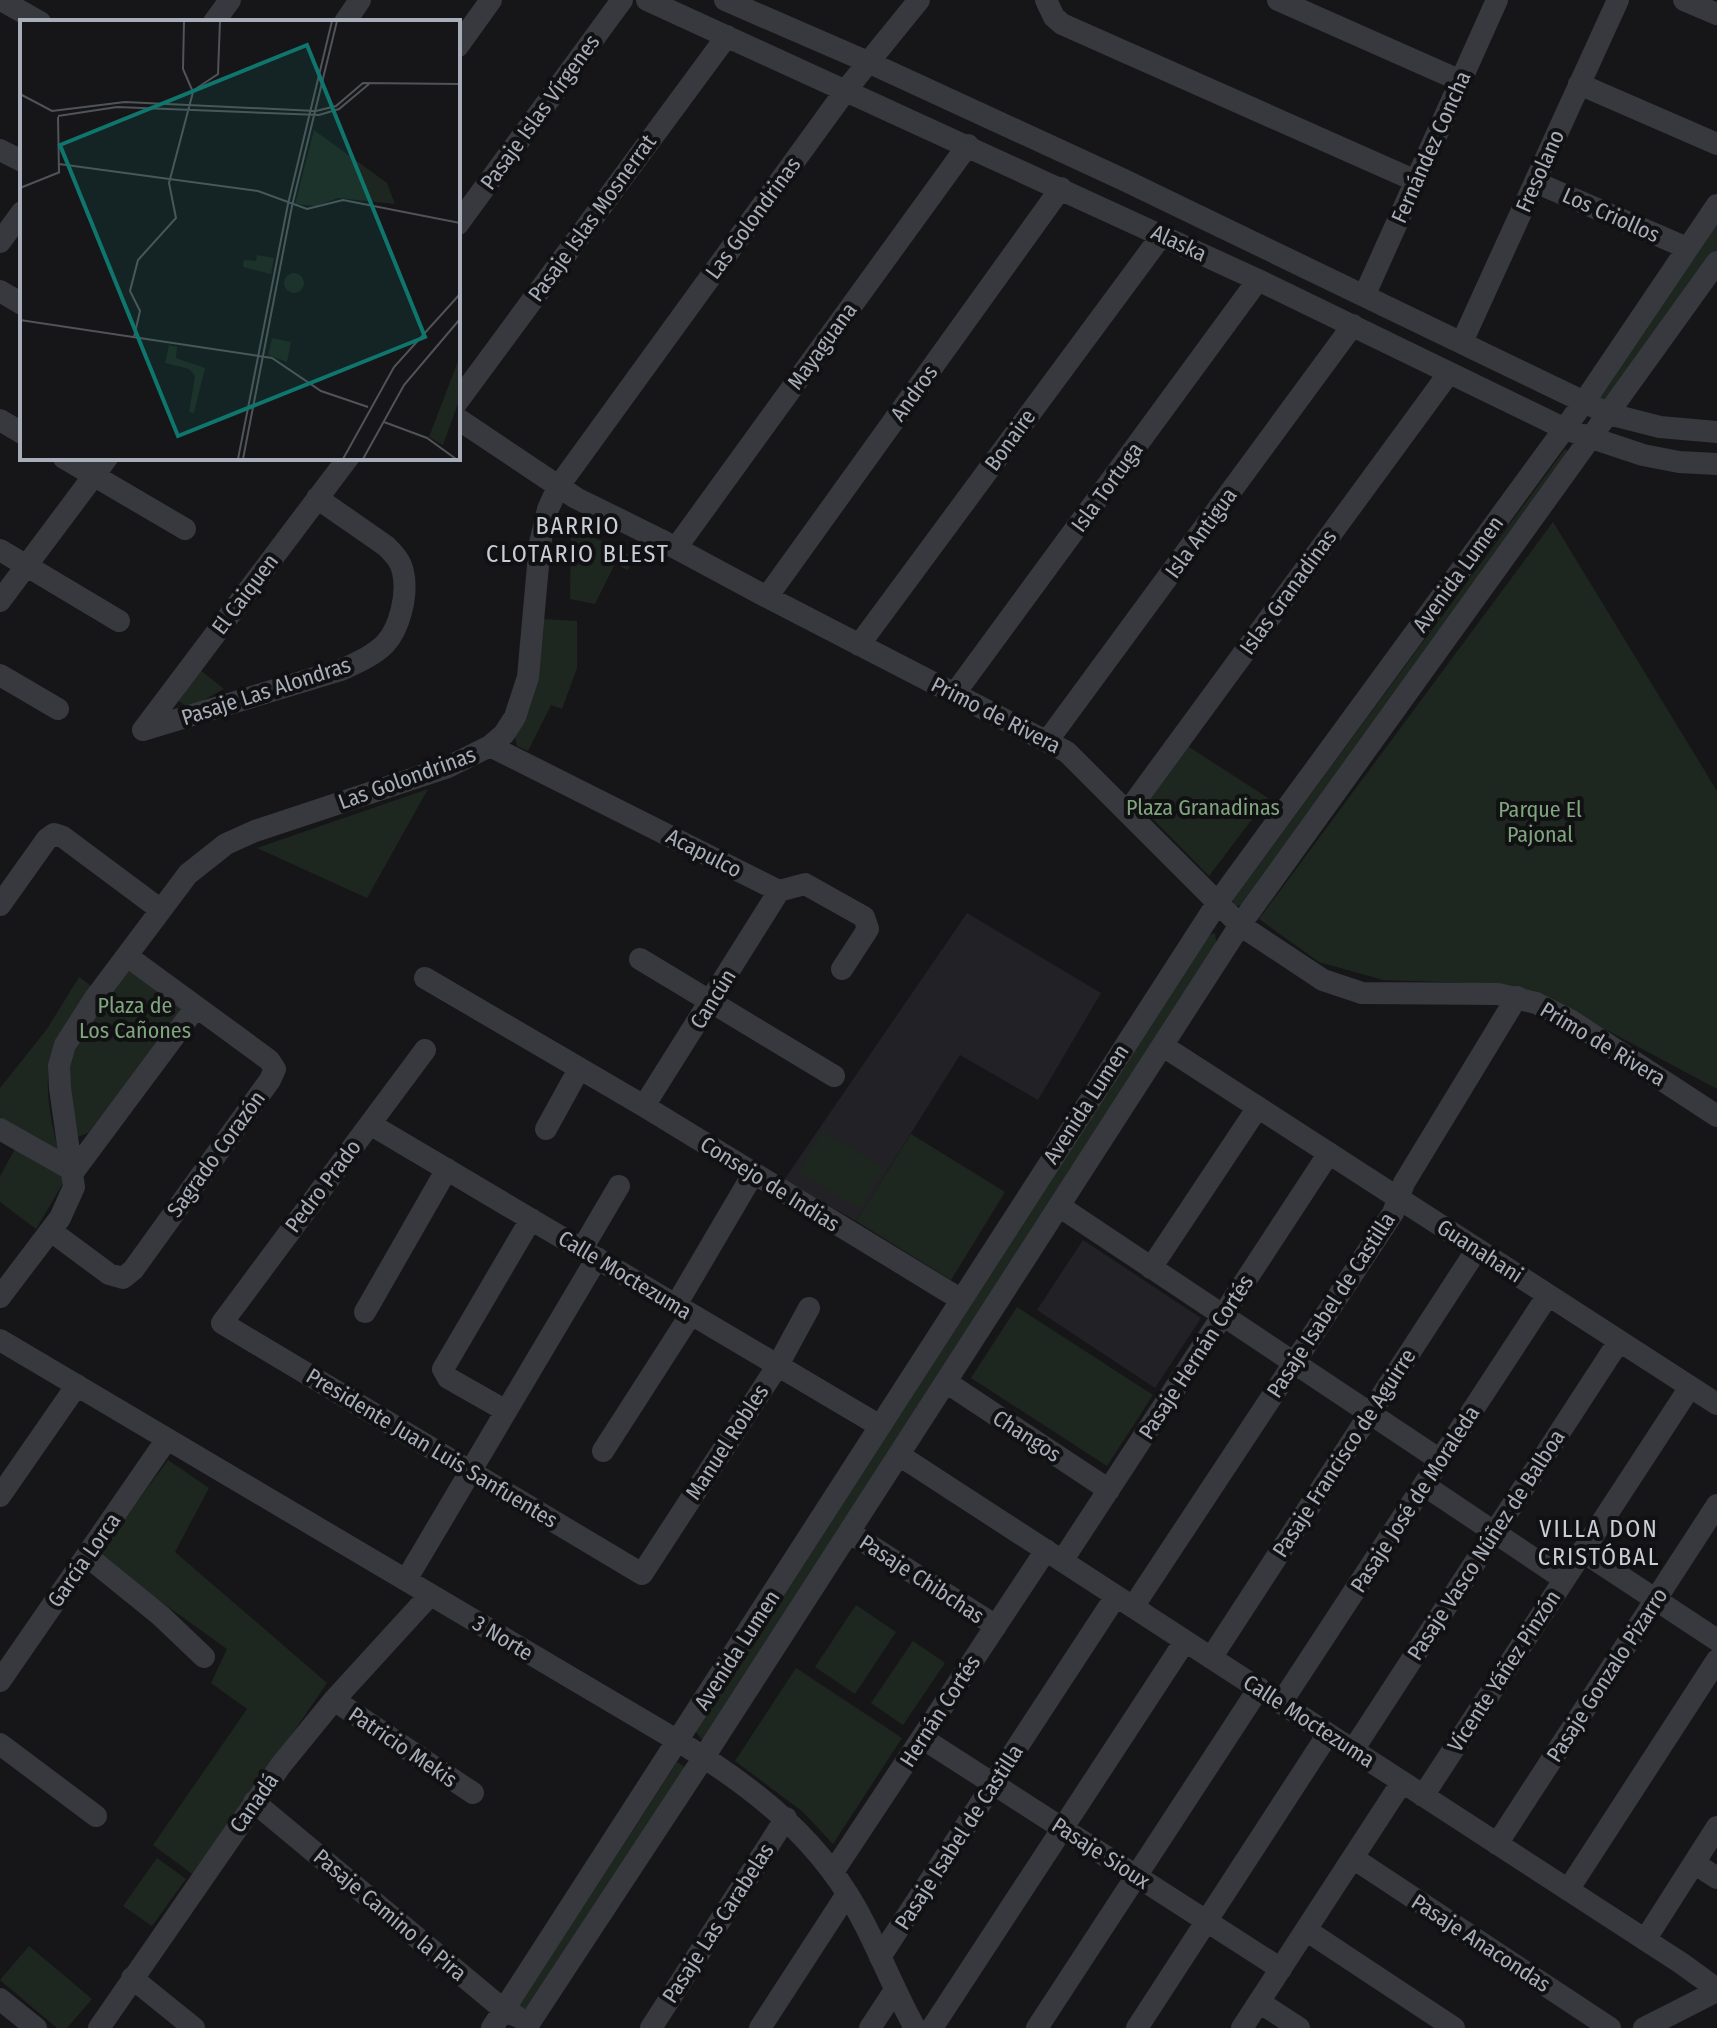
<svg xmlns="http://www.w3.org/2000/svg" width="1717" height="2028" font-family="'Fira Sans Condensed',sans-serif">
<rect width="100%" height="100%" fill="#161618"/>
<path fill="#222226" d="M 967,913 L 1101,993 L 1038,1100 L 960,1055 L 856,1221 L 784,1180 Z
M 1083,1240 L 1201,1318 L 1155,1388 L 1037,1310 Z"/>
<path fill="#1e271f" d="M 1717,221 L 1717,252 L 1604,412 L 1589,404 Z
M 1565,449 L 1573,454 L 1242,905 L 1235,906 L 1233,900 Z
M 1553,522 L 1717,791 L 1717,1089 L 1534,991 L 1499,984 L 1383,980 L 1319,962 L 1259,919 Z
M 582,531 L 634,558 L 628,570 L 615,564 L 595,604 L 570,599 L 571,536 Z
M 543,619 L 577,621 L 577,668 L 562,709 L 551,705 L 528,751 L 517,746 L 513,728 Z
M 199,669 L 224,689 L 189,708 L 177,700 Z
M 1186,745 L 1268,798 L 1209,876 L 1141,807 Z
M 428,789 L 367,898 L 257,848 Z
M 1215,933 L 1217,948 L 704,1742 L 695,1731 L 1207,936 Z
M 127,969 L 190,1008 L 88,1133 L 75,1138 L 68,1074 L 81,1030 Z
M 79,977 L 91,986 C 80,1006 55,1043 50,1063 C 42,1096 57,1145 66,1178 L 36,1229 L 0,1202 L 0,1176 L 25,1131 L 0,1117 L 0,1088 L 47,1029 Z
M 823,1131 L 884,1168 L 860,1209 L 798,1172 Z
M 911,1134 L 1005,1192 L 951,1280 L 856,1221 Z
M 1017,1307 L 1153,1395 L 1107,1466 L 971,1378 Z
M 168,1460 L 209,1488 L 175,1552 L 327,1683 L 195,1876 L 153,1845 L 247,1709 L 211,1683 L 227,1649 L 97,1556 Z
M 856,1605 L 896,1632 L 855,1694 L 815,1667 Z
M 913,1641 L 945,1663 L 903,1725 L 871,1703 Z
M 796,1668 L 902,1738 L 833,1844 L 803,1812 L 735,1761 Z
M 677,1762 L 688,1769 L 530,2014 L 518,2007 Z
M 157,1858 L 186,1879 L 152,1926 L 123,1906 Z
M 29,1946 L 92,1999 L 67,2028 L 57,2028 L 0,1980 Z"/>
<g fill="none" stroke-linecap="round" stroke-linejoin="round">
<path stroke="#37393e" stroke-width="22" d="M 1,0 L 40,22
M 647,0 L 1258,280 L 1565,429 L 1643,455 L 1679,462 L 1717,464
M 725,0 L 868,62 L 1122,179 L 1609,414 L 1660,427 L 1717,432
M 1046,0 L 1054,17 L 1062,24 L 1416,181
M 1278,0 L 1461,81
M 1684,0 L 1717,14
M 214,22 L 230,0
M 345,22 L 360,0
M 458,46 L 491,0
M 1579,84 L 1717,144
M 0,150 L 22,161
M 1535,182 L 1687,248
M 458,224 L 622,0
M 0,242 L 22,212
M 0,291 L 22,304
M 1365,294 L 1497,0
M 1462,342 L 1618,0
M 458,401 L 727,36
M 458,419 L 576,498 L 659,539 L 767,597 L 1067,752 L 1240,925 L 1323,980 L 1362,993 L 1498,994 L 1536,1003 L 1570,1020 L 1717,1116
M 0,420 L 22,433
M 64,458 L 185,529
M 676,548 L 968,145
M 0,550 L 119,621
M 767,597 L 1061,188
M 0,601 L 107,458
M 859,645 L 1162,235
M 0,675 L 58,709
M 955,693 L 1258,280
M 143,730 L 341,670 C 356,663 373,656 385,644 C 400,628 408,594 403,572 C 401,561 394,554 386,546 L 317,498
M 143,730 L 348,458
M 1048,740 L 1353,325
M 490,746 L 779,891 L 805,884 L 864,917 L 868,929 L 842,969
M 1128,811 L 1449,373
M 0,905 L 47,839 L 54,834 L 63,837 L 161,910
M 640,959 L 834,1076
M 425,978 L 644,1106 L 960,1299
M 1163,1046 L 1717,1404
M 425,1050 L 222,1323 L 642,1574 L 778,1365 L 809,1308
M 644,1106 L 779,891
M 370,1124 L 880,1426
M 0,1129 L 74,1171 L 196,1007
M 546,1129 L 579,1069
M 1059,1206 L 1440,1460
M 51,1231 L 109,1274 L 123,1278 L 133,1270 L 270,1080 L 275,1069 L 269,1060 L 127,956
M 582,1249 L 619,1186
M 1151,1268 L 1258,1107
M 0,1297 L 60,1218 L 74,1187 L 60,1088 L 59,1066 L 65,1045 L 95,998 L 188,874 L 226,844 L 255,831 L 448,767 L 490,746 L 504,734 L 515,717 L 528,677 L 540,543 L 548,509 L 558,487 L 846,90 L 919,0
M 676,1305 L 753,1174
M 365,1312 L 447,1169
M 0,1340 L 678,1741 C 755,1788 823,1841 864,1923 C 882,1958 896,1994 915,2028
M 946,1382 L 1109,1490
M 506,1411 L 448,1378 L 443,1369 L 531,1219
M 603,1451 L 691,1314
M 899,1455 L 1681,1963 L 1717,1989
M 1424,1485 L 1564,1579
M 0,1496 L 77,1385
M 849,1532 L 996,1626
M 1582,1551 L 1717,1640
M 87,1556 L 161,1616 L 204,1657
M 1062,1561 L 1329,1153
M 406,1580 L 597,1258
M 1133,1607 L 1393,1213 L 1404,1183 L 1517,997
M 1211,1658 L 1477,1249
M 0,1681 L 167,1439
M 334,1700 L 473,1793
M 1281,1703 L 1548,1295
M 922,1738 L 1281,1969
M 0,1744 L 96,1816
M 1353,1750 L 1619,1341
M 1423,1796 L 1690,1387
M 254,1802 L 504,2010 L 516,2016
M 1497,1844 L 1717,1505
M 1353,1858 L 1610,2028
M 1694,1863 L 1717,1878
M 833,1872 L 1046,1550
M 1568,1890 L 1717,1660
M 1306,1930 L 1454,2028
M 1645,1940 L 1717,1827
M 880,1957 L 1116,1596
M 132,1978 L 194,2028
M 0,1999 L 36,2028
M 1259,2002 L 1299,2028
M 99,2028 L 281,1765 L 334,1700 L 430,1595
M 492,2028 L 1218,902 L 1584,402 L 1717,205
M 526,2028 L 704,1757 L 1240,925 L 1717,262
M 651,2028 L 786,1818
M 760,2028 L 847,1894
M 870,2028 L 895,1990
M 932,2028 L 1185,1641
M 1037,2028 L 1259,1688
M 1137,2028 L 1328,1734
M 1242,2028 L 1402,1782
M 1644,2028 L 1717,1991"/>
</g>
<g text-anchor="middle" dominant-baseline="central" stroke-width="8" stroke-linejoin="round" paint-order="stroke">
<g font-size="22" fill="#a8aeb9" stroke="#111113">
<text transform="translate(540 112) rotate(-54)">Pasaje Islas Vírgenes</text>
<text transform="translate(1431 147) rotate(-66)">Fernández Concha</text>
<text transform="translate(1540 171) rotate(-66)">Fresolano</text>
<text transform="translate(1611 215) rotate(24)">Los Criollos</text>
<text transform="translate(592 218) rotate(-54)">Pasaje Islas Mosnerrat</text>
<text transform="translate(753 218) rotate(-54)">Las Golondrinas</text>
<text transform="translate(1179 243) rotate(25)">Alaska</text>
<text transform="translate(822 346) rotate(-54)">Mayaguana</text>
<text transform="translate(914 393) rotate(-54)">Andros</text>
<text transform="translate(1010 440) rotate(-54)">Bonaire</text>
<text transform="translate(1107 487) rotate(-54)">Isla Tortuga</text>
<text transform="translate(1201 533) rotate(-54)">Isla Antigua</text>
<text transform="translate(1458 574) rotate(-54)">Avenida Lumen</text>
<text transform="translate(1288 592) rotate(-54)">Islas Granadinas</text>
<text transform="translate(245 594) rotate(-53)">El Caiquen</text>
<text transform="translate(266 691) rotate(-18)">Pasaje Las Alondras</text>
<text transform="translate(996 715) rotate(27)">Primo de Rivera</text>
<text transform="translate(407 778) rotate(-20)">Las Golondrinas</text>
<text transform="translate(704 853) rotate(27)">Acapulco</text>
<text transform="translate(713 999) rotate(-58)">Cancún</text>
<text transform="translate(1603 1044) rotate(31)">Primo de Rivera</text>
<text transform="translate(1086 1104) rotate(-57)">Avenida Lumen</text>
<text transform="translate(216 1154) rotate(-54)">Sagrado Corazón</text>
<text transform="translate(770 1184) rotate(32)">Consejo de Indias</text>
<text transform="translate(323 1186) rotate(-53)">Pedro Prado</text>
<text transform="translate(1480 1251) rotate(33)">Guanahani</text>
<text transform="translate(625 1275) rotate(31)">Calle Moctezuma</text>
<text transform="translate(1331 1305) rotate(-57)">Pasaje Isabel de Castilla</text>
<text transform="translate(1196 1357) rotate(-57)">Pasaje Hernán Cortés</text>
<text transform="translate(1027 1436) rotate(33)">Changos</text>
<text transform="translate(727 1442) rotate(-57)">Manuel Robles</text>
<text transform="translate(432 1448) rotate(31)">Presidente Juan Luis Sanfuentes</text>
<text transform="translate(1344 1453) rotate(-57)">Pasaje Francisco de Aguirre</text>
<text transform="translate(1415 1499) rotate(-57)">Pasaje José de Moraleda</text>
<text transform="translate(1486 1545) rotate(-57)">Pasaje Vasco Núñez de Balboa</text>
<text transform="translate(84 1560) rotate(-55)">García Lorca</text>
<text transform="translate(922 1579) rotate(33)">Pasaje Chibchas</text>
<text transform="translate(503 1638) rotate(31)">3 Norte</text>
<text transform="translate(737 1650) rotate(-57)">Avenida Lumen</text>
<text transform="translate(1504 1671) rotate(-57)">Vicente Yáñez Pinzón</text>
<text transform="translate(1607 1675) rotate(-57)">Pasaje Gonzalo Pizarro</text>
<text transform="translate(940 1711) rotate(-57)">Hernán Cortés</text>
<text transform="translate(1309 1721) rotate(33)">Calle Moctezuma</text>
<text transform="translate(403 1747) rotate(34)">Patricio Mekis</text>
<text transform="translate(254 1803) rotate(-55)">Canadá</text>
<text transform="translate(959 1837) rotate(-57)">Pasaje Isabel de Castilla</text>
<text transform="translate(1101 1853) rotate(33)">Pasaje Sioux</text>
<text transform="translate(390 1915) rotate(40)">Pasaje Camino la Pira</text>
<text transform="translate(718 1923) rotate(-57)">Pasaje Las Carabelas</text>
<text transform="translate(1481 1943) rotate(33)">Pasaje Anacondas</text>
</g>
<g font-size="22" fill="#7fa57e" stroke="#111113">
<text x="1203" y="807">Plaza Granadinas</text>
<text x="1540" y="809">Parque El<tspan x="1540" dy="25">Pajonal</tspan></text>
<text x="135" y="1005">Plaza de<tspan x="135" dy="25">Los Cañones</tspan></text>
</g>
<g font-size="24" letter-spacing="2" fill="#c9cdd5" stroke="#111113">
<text x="578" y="526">BARRIO<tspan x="578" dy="28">CLOTARIO BLEST</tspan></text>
<text x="1599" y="1529">VILLA DON<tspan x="1599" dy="28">CRISTÓBAL</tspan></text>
</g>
</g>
<g transform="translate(20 20)">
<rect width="440" height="440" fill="#161618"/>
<path d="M 294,110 L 367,163 L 375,184 L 318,178 L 296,186 L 275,184 ZM 237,235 L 254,238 L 251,254 L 223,247 L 224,240 L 236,241 ZM264 263a10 10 0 1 1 20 0a10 10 0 1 1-20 0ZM 252,318 L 271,322 L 267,342 L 248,335 ZM 149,325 L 157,327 L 156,338 L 185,348 L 174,393 L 169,392 L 175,356 L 169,349 L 145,343 ZM 440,336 L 440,378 L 423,425 L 409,417 Z" fill="#1e271f"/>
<path fill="none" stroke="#505358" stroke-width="2" d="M 174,70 L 198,54 L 200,1M 0,74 L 32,91 L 105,82 L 296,91 L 316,86 L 343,63 L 440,64M 38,96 L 97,87 L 299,95 L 319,89 L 349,64M 38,97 L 39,152M 39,144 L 238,171 L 287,189 L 323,180 L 440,203M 0,168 L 40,152M 0,300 L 252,338 L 301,371 L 348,387M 114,317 L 120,291 L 110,271 L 118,240 L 156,198 L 149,163 L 173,72 L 163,49 L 164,1M 364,402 L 407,418 L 436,439M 218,439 L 268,184 L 312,1M 223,439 L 272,186 L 317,1M 323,439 L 374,347 L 440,274M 343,439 L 384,365 L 440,299"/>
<path fill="#0f766e" fill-opacity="0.15" stroke="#0f766e" stroke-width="4" d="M 287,25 L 405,317 L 158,416 L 40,125 Z"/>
<rect width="440" height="440" fill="none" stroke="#a8aeb9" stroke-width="4"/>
</g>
</svg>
